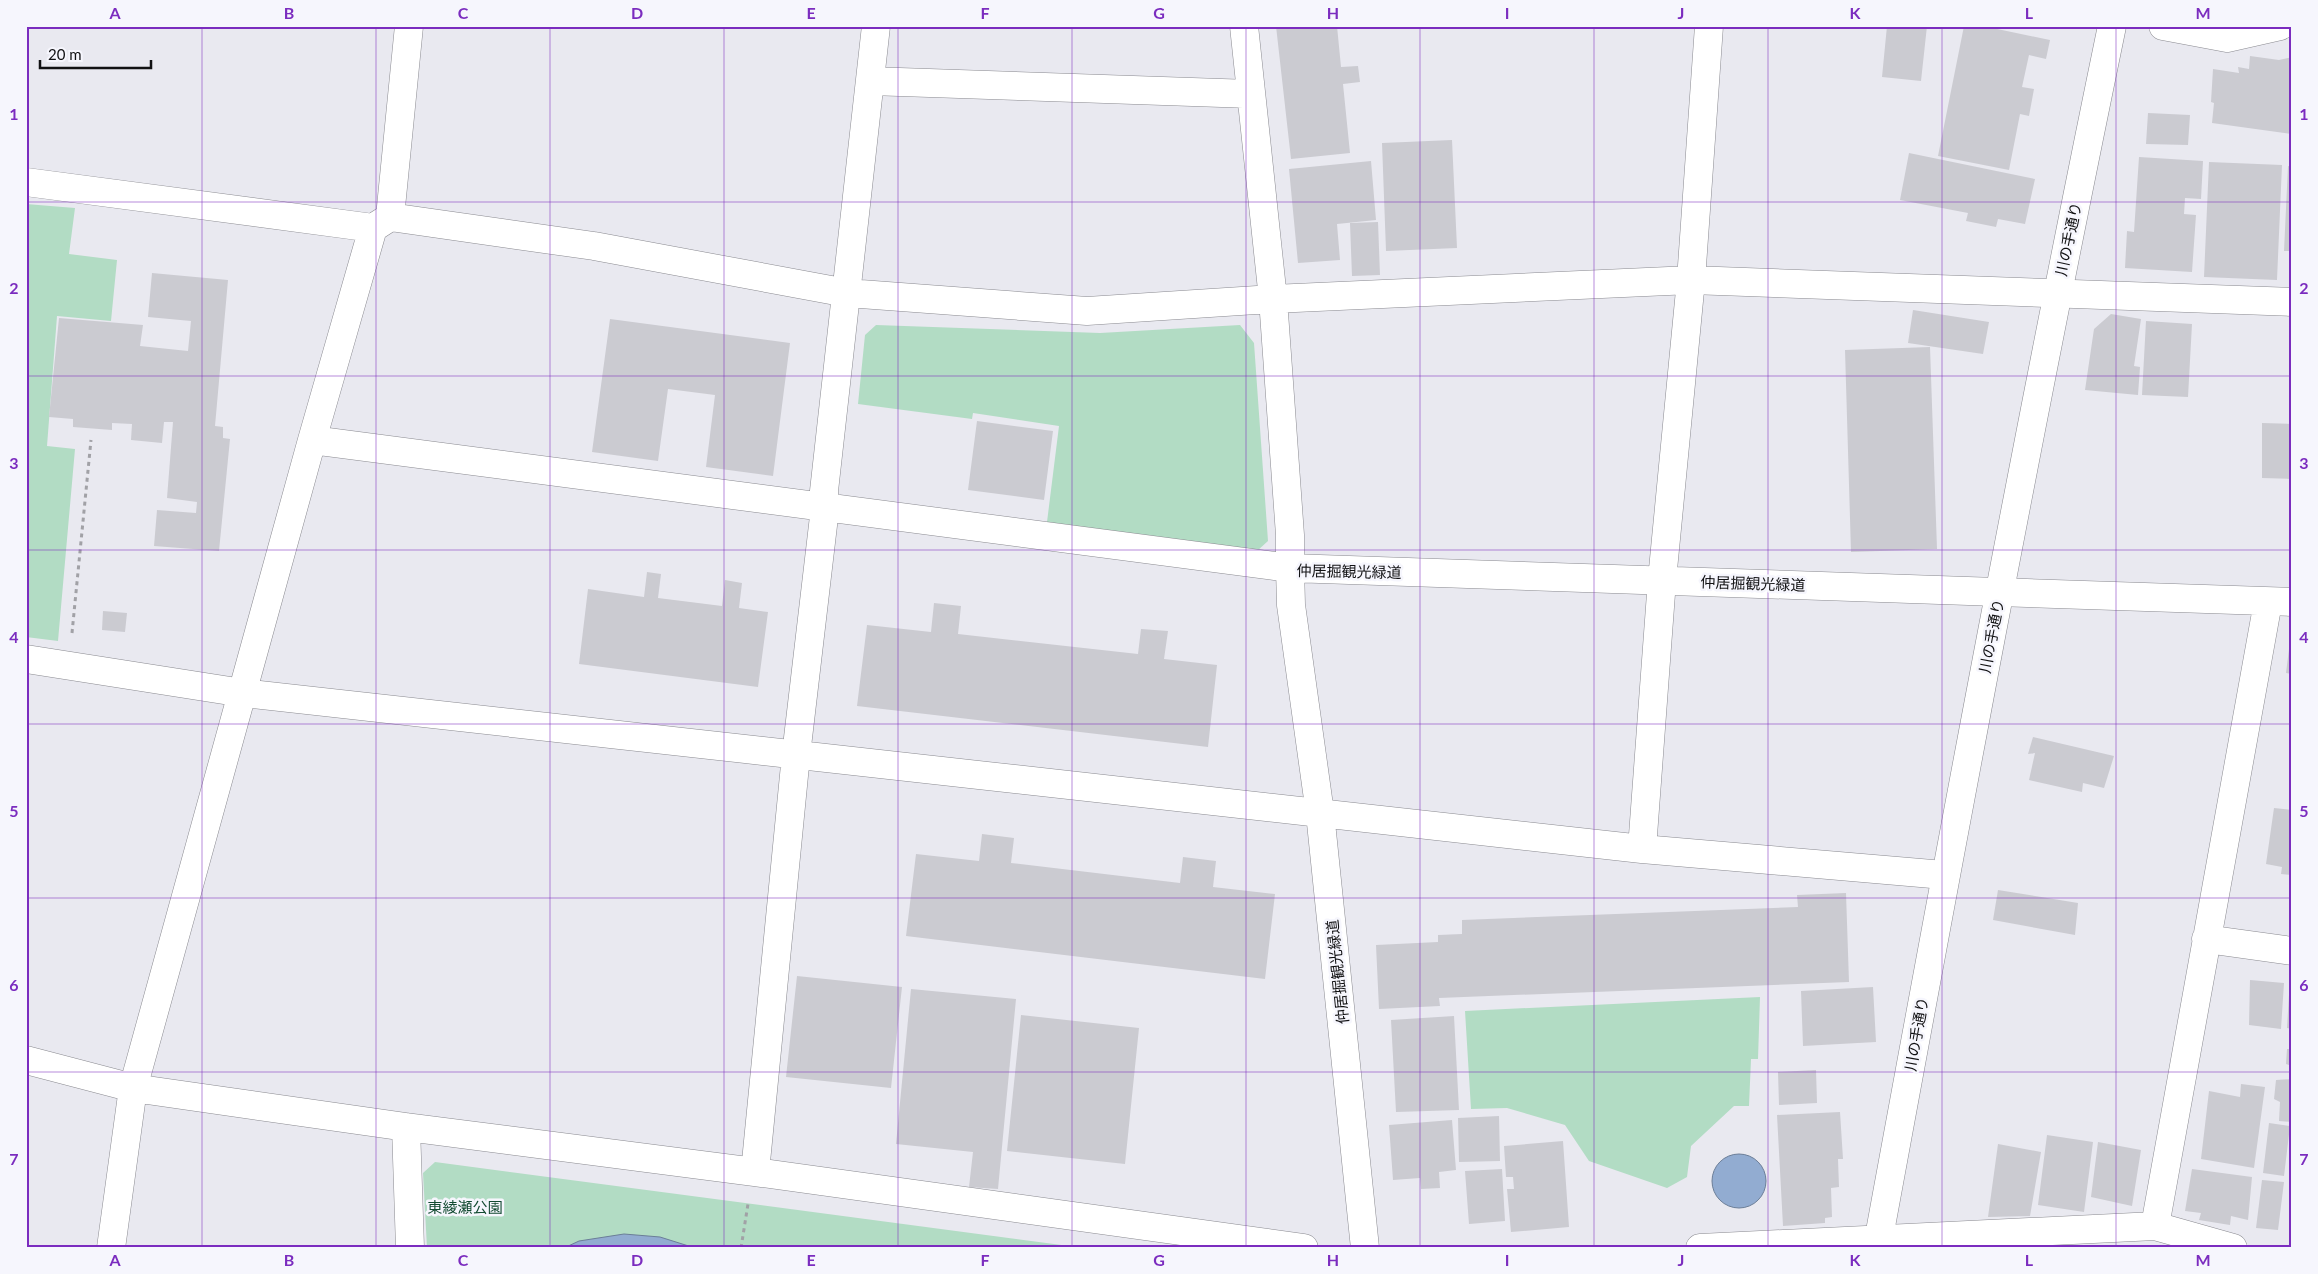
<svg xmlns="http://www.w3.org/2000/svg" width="2318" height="1274" font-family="Lato,'Noto Sans JP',sans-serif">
<rect width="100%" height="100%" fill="#e9e9f0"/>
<path fill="#b2dcc4" d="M 26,204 L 75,208 L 69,254 L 117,260 L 111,321 L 57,316 L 47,446 L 75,449 L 58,641 L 26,637 Z
M 876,325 L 1100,333 L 1240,325 L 1254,343 L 1268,541 L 1257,551 L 1047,522 L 1059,426 L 973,413 L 972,419 L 858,404 L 865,335 Z
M 1760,997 L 1758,1059 L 1751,1059 L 1749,1106 L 1734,1106 L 1691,1146 L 1687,1177 L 1667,1188 L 1589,1161 L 1565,1125 L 1507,1108 L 1471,1109 L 1465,1011 Z
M 435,1162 L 1084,1248 L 427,1248 L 423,1173 Z"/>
<path fill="#92acd1" stroke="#6b7e98" d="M1712 1181a27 27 0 1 1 54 0a27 27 0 1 1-54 0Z
M 624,1234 L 660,1237 L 695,1248 L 564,1248 L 579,1241 Z"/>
<path fill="#cbcbd1" d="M 1276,26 L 1337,26 L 1341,67 L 1358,66 L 1360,82 L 1343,84 L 1350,153 L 1291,159 Z
M 1887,26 L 1927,26 L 1921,81 L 1882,77 Z
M 1964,26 L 1983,26 L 2050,40 L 2046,59 L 2029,55 L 2022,87 L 2034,89 L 2029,116 L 2020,114 L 2009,170 L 1938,156 Z
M 2250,56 L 2279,60 L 2292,57 L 2292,134 L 2212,123 L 2214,103 L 2211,102 L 2213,69 L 2239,73 L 2238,67 L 2249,69 Z
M 2148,113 L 2190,115 L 2188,145 L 2146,144 Z
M 1452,140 L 1457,248 L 1386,251 L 1382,143 Z
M 1909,153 L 2035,179 L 2025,224 L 1998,219 L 1996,227 L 1966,221 L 1968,213 L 1900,200 Z
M 2139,157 L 2203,161 L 2201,199 L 2185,198 L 2184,214 L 2196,215 L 2192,272 L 2125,268 L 2127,231 L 2134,232 Z
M 1371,161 L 1376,220 L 1337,224 L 1340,260 L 1298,263 L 1289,169 Z
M 2209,162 L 2282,165 L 2277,280 L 2204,277 Z
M 2288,166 L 2292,167 L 2292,251 L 2284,251 Z
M 1378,222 L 1380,275 L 1352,276 L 1350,223 Z
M 152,273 L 228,280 L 215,426 L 223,427 L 223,438 L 230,439 L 219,551 L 154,546 L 157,510 L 196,513 L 197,502 L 167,498 L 173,422 L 164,422 L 162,443 L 131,440 L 132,424 L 112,423 L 112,430 L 73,427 L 73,419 L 49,417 L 59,318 L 143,325 L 140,346 L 188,351 L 191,321 L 148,317 Z
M 1913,310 L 1989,322 L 1983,354 L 1908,343 Z
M 2111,314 L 2141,319 L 2134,366 L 2140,367 L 2138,395 L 2085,390 L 2094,329 Z
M 610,319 L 790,343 L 773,476 L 706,467 L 715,395 L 668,389 L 658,461 L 592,452 Z
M 2146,321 L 2192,324 L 2188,397 L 2142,395 Z
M 1930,347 L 1937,549 L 1851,552 L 1845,350 Z
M 977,421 L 1053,431 L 1044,500 L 968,490 Z
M 2262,423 L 2292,424 L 2292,479 L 2262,478 Z
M 647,572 L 661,574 L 658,598 L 722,606 L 725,580 L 742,583 L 739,608 L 768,612 L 758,687 L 579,664 L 588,589 L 644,597 Z
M 934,603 L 961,606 L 958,634 L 1138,654 L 1141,629 L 1168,631 L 1164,659 L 1217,665 L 1208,747 L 857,706 L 867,625 L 931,632 Z
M 103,611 L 127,613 L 125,632 L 102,630 Z
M 2290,641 L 2292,642 L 2292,674 L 2286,673 Z
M 2033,737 L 2114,756 L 2104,788 L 2083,783 L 2082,792 L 2029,780 L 2035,753 L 2028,754 Z
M 2274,808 L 2292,810 L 2292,875 L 2281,874 L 2282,867 L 2266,864 Z
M 982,834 L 1014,838 L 1011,863 L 1180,883 L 1183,857 L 1216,861 L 1213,887 L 1275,894 L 1265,979 L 906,936 L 916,854 L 979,861 Z
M 1998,890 L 2078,903 L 2075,935 L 1993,920 Z
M 1846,893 L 1849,982 L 1439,998 L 1440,1006 L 1379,1009 L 1376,945 L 1438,942 L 1438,935 L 1462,934 L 1462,920 L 1798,907 L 1797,895 Z
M 797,976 L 902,987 L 891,1088 L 786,1077 Z
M 2290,978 L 2292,978 L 2292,1029 L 2287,1028 Z
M 2250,980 L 2284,983 L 2281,1029 L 2249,1025 Z
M 1873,987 L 1876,1042 L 1803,1046 L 1801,991 Z
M 911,989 L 1016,999 L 998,1189 L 969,1187 L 973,1152 L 896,1144 Z
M 1021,1015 L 1139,1028 L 1125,1164 L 1007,1151 Z
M 1454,1016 L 1459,1110 L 1396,1112 L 1391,1020 Z
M 2287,1049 L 2292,1049 L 2292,1066 L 2286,1064 Z
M 1816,1070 L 1817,1103 L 1779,1105 L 1778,1072 Z
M 2292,1079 L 2292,1122 L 2279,1121 L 2280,1102 L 2274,1099 L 2276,1080 Z
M 2241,1084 L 2265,1087 L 2254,1168 L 2201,1159 L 2209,1091 L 2240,1097 Z
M 1840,1112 L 1843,1159 L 1838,1159 L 1839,1187 L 1831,1188 L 1832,1217 L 1825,1218 L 1825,1223 L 1783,1226 L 1777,1115 Z
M 1499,1116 L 1500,1161 L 1459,1162 L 1458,1118 Z
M 1452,1120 L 1456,1170 L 1439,1172 L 1440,1188 L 1421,1189 L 1420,1178 L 1393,1180 L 1389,1125 Z
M 2269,1123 L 2290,1126 L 2284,1176 L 2263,1173 Z
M 2047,1135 L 2093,1142 L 2084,1212 L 2038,1205 Z
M 1563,1141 L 1569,1227 L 1511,1232 L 1507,1189 L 1514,1189 L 1513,1177 L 1506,1177 L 1504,1146 Z
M 2098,1142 L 2141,1150 L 2132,1206 L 2091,1197 Z
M 1998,1144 L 2041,1152 L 2030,1216 L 1988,1217 Z
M 1502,1169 L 1505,1221 L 1469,1224 L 1465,1171 Z
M 2192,1169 L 2252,1177 L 2248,1220 L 2231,1216 L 2230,1225 L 2199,1220 L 2201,1213 L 2185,1211 Z
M 2262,1180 L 2284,1182 L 2278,1230 L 2256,1228 Z"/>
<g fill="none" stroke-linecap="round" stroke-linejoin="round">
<g stroke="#8a8a90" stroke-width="29">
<path id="minor" d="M 2163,26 L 2227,38 L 2280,26
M 870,81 L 1251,94
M 26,182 L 373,228
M 390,217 L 594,246 L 847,293 L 1087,311 L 1273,299 L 1691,280 L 2292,302
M 312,440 L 1290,568 L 1290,535 L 1273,299 L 1244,26
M 26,659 L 243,693 L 1642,849 L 1944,875
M 1642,849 L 1662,580 L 1691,280 L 1709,26
M 2206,939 L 2292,951
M 26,1060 L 133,1088 L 406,1127 L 755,1172 L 1304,1248
M 406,1127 L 410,1248
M 755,1172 L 796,755 L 825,508 L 824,491 L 876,26
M 2155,1226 L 2268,602
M 111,1248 L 133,1088 L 312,440 L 373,228 L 390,217 L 409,26
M 1365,1248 L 1320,813 L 1291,605 L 1290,568 L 2292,602
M 1700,1248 L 2155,1226 L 2233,1248"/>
</g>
<g stroke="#8a8a90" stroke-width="29">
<path id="major" d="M 1877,1248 C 1952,840 2028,432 2112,26"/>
</g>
<path stroke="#a1a1a6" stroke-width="3" stroke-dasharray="4 4" stroke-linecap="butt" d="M 72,633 L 91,440
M 741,1248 L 748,1204"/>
<use href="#minor" stroke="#fff" stroke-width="28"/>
<use href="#major" stroke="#fff" stroke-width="28"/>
</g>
<path fill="none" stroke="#7b2cbf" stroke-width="1" stroke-opacity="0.55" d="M 202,26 L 202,1248M 376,26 L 376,1248M 550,26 L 550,1248M 724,26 L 724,1248M 898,26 L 898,1248M 1072,26 L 1072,1248M 1246,26 L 1246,1248M 1420,26 L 1420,1248M 1594,26 L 1594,1248M 1768,26 L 1768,1248M 1942,26 L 1942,1248M 2116,26 L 2116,1248M 26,202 L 2292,202M 26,376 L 2292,376M 26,550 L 2292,550M 26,724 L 2292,724M 26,898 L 2292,898M 26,1072 L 2292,1072"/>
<g text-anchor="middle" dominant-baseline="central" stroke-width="5" stroke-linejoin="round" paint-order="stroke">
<g font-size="15" fill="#111113" stroke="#f6f6fd">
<text transform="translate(2068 239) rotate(-78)">川の手通り</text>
<text transform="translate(1349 571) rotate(1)">仲居掘観光緑道</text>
<text transform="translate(1753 583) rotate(2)">仲居掘観光緑道</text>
<text transform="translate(1991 636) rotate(-79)">川の手通り</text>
<text transform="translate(1337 972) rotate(-96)">仲居掘観光緑道</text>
<text transform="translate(1916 1034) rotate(-80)">川の手通り</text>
</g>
<g font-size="15" fill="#124a31" stroke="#f6f6fd">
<text x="465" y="1207">東綾瀬公園</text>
</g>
</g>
<rect width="2318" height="1274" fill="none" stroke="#f6f6fd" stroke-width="55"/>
<path d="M40 60v8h111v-8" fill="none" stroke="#111113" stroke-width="2.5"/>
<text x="48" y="60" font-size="15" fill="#111113" stroke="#f6f6fd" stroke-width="4" paint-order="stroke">20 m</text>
<rect x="28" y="28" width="2262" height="1218" fill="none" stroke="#7b2cbf" stroke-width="2"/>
<g font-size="16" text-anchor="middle" font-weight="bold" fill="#7b2cbf">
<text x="115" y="19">A</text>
<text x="289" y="19">B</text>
<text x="463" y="19">C</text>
<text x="637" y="19">D</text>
<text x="811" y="19">E</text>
<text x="985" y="19">F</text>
<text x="1159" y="19">G</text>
<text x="1333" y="19">H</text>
<text x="1507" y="19">I</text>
<text x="1681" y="19">J</text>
<text x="1855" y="19">K</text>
<text x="2029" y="19">L</text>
<text x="2203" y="19">M</text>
<text x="14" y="120">1</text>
<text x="2304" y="120">1</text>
<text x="14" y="294">2</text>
<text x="2304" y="294">2</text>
<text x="14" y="469">3</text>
<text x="2304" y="469">3</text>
<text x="14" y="643">4</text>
<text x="2304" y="643">4</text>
<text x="14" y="817">5</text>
<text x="2304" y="817">5</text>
<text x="14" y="991">6</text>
<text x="2304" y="991">6</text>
<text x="14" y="1165">7</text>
<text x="2304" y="1165">7</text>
<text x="115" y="1266">A</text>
<text x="289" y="1266">B</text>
<text x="463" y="1266">C</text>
<text x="637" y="1266">D</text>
<text x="811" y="1266">E</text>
<text x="985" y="1266">F</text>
<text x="1159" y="1266">G</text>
<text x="1333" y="1266">H</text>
<text x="1507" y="1266">I</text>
<text x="1681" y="1266">J</text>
<text x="1855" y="1266">K</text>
<text x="2029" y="1266">L</text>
<text x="2203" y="1266">M</text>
</g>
</svg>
